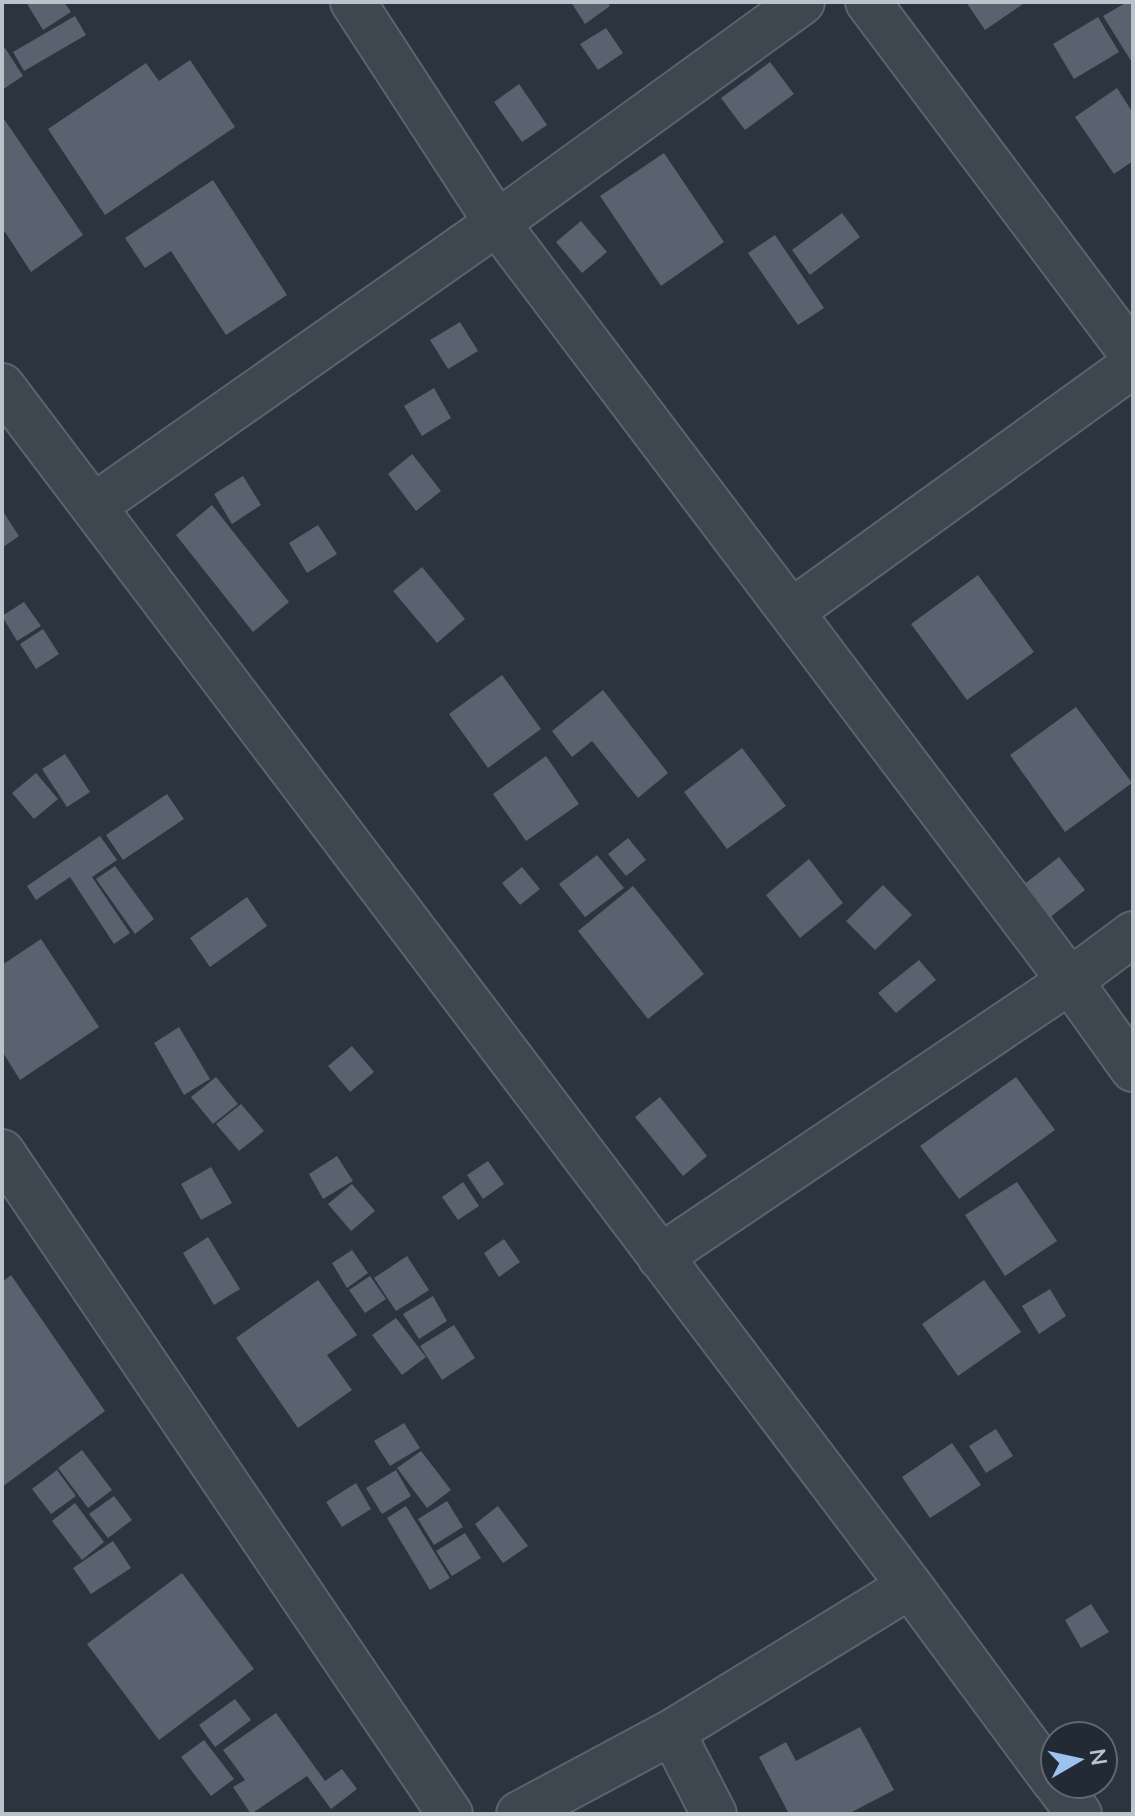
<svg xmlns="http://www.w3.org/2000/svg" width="1135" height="1816" font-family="Mulish,sans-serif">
<rect width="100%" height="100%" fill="#2a353f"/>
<path fill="#58636f" d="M 26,2 L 64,2 L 71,12 L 43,30 Z
M 571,2 L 607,2 L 610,6 L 585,24 Z
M 966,2 L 1026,2 L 985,30 Z
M 1127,2 L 1133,4 L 1133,64 L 1103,16 Z
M 75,16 L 86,35 L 24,71 L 13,52 Z
M 1098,17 L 1119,52 L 1074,79 L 1053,44 Z
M 606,28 L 623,53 L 598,70 L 580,44 Z
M 5,48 L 23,76 L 2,90 L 2,50 Z
M 190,60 L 235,127 L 105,215 L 48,129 L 146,63 L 159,81 Z
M 770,62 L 794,94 L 745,130 L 721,98 Z
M 519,84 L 547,125 L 522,142 L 494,102 Z
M 1117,88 L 1133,113 L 1133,161 L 1114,174 L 1075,117 Z
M 2,116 L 83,235 L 31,272 L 5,232 L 2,234 Z
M 664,153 L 724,242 L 661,286 L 600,196 Z
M 213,180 L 287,295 L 226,335 L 171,251 L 145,268 L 125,238 Z
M 842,213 L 860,237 L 810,275 L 792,250 Z
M 581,221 L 607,252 L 582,273 L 556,242 Z
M 775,235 L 824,308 L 798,325 L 748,253 Z
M 460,322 L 478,351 L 448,369 L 430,340 Z
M 434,388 L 451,418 L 422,436 L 404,406 Z
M 412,454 L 441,491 L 416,511 L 388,474 Z
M 243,476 L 261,505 L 232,524 L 214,494 Z
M 212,505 L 289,602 L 253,632 L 176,535 Z
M 2,510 L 19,536 L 2,548 Z
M 318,525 L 337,554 L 307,573 L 289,543 Z
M 422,567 L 465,619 L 437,643 L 393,591 Z
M 978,575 L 1034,652 L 967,700 L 911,624 Z
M 24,602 L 41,626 L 17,641 L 2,616 Z
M 43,629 L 59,654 L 36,669 L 20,644 Z
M 502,675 L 541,729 L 488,768 L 449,714 Z
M 603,690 L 668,773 L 638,798 L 592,741 L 572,757 L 552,731 Z
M 1076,707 L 1132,783 L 1065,832 L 1010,755 Z
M 742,748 L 786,806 L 727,849 L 684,792 Z
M 65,754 L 90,792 L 67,807 L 42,769 Z
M 546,756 L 579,804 L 526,841 L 493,794 Z
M 36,773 L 58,799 L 34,819 L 12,793 Z
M 167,794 L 184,819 L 123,860 L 106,835 Z
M 100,836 L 117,860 L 92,877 L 130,933 L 114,944 L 70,877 L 36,900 L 27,886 Z
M 628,838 L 646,860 L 626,876 L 608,854 Z
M 597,855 L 624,888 L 585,917 L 559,884 Z
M 1059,857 L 1085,890 L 1048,919 L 1022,886 Z
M 809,859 L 843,903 L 800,938 L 766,895 Z
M 115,866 L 154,919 L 135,934 L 96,879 Z
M 522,867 L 540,889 L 520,905 L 502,883 Z
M 883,885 L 912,915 L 875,950 L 846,921 Z
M 633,886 L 704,974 L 648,1019 L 578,931 Z
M 247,897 L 267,926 L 210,967 L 190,938 Z
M 41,939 L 99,1027 L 20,1080 L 2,1051 L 2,965 Z
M 919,960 L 936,980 L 896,1013 L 878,993 Z
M 179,1027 L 210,1079 L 184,1095 L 154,1043 Z
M 352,1046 L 374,1072 L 350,1092 L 328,1066 Z
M 216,1077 L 238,1104 L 213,1124 L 191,1097 Z
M 1016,1077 L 1055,1130 L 959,1199 L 920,1146 Z
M 660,1097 L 707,1156 L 683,1176 L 635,1117 Z
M 241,1104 L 264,1131 L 239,1151 L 216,1124 Z
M 337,1156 L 353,1181 L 323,1199 L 309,1174 Z
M 488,1161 L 504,1184 L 483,1199 L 467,1175 Z
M 211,1167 L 232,1203 L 201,1220 L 181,1184 Z
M 463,1182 L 479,1206 L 458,1220 L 442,1197 Z
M 1017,1182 L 1057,1241 L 1005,1276 L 965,1215 Z
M 352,1184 L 375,1211 L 351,1231 L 328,1204 Z
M 208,1237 L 240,1289 L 214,1305 L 183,1253 Z
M 504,1239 L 520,1262 L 499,1277 L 484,1253 Z
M 352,1250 L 368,1273 L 347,1288 L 332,1263 Z
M 407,1256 L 429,1290 L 396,1311 L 374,1278 Z
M 11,1275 L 105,1411 L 2,1487 L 2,1282 Z
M 370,1276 L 386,1299 L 365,1313 L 349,1290 Z
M 318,1280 L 357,1335 L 327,1355 L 352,1390 L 298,1428 L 236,1338 Z
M 984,1280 L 1021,1332 L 958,1376 L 922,1324 Z
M 1050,1289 L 1066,1316 L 1039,1334 L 1022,1306 Z
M 433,1296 L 447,1321 L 419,1339 L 403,1314 Z
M 396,1318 L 426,1357 L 402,1375 L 372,1335 Z
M 454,1325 L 475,1358 L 442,1380 L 420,1346 Z
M 404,1423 L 420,1448 L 390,1466 L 374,1441 Z
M 996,1429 L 1013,1456 L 986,1473 L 969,1446 Z
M 952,1443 L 981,1485 L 930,1518 L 902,1477 Z
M 82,1450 L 112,1490 L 88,1508 L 58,1468 Z
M 421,1451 L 451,1490 L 427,1508 L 397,1468 Z
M 57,1470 L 76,1496 L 51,1514 L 32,1489 Z
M 396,1470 L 411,1496 L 382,1514 L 366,1488 Z
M 356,1483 L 371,1509 L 342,1527 L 326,1502 Z
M 114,1496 L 132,1520 L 108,1538 L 89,1514 Z
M 447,1501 L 463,1527 L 434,1545 L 418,1519 Z
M 75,1503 L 104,1542 L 82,1560 L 52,1521 Z
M 406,1506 L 450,1578 L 430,1590 L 387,1518 Z
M 498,1506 L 528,1546 L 503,1563 L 475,1524 Z
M 465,1533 L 481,1558 L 452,1576 L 436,1551 Z
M 113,1541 L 131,1568 L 91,1594 L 73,1568 Z
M 182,1573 L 254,1669 L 159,1740 L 87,1644 Z
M 1091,1604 L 1109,1632 L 1081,1648 L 1065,1620 Z
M 235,1699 L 251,1720 L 215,1747 L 199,1725 Z
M 276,1713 L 325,1781 L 342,1769 L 357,1789 L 331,1809 L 307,1776 L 251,1814 L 233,1787 L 245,1780 L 223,1750 Z
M 860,1727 L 894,1790 L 848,1814 L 789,1814 L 759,1757 L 786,1742 L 796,1761 Z
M 204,1740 L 234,1779 L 211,1796 L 181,1757 Z"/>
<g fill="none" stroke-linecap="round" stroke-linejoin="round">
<g stroke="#5b646d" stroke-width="48">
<path id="minor" d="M 353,2 L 497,223 L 1070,981 L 1133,1069
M 868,2 L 1133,355
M 2,386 L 910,1586 L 1055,1782
M 94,506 L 497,223 L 802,2
M 791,612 L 1133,365
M 2,1152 L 450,1814
M 660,1257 L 1070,981 L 1133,934
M 672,1732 L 714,1814
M 1057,1784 L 1079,1814
M 519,1814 L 672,1732 L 910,1586"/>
</g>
<use href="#minor" stroke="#3e4650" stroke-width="44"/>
</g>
<rect width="1135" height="1816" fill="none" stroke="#bac2ca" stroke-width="8"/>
<g transform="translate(1079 1760) rotate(81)"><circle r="38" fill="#222b35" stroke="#5f6771" stroke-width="2"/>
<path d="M0-6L14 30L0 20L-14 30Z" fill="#9cc2ed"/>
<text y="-12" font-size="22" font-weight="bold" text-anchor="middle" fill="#bac2ca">N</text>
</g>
</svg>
